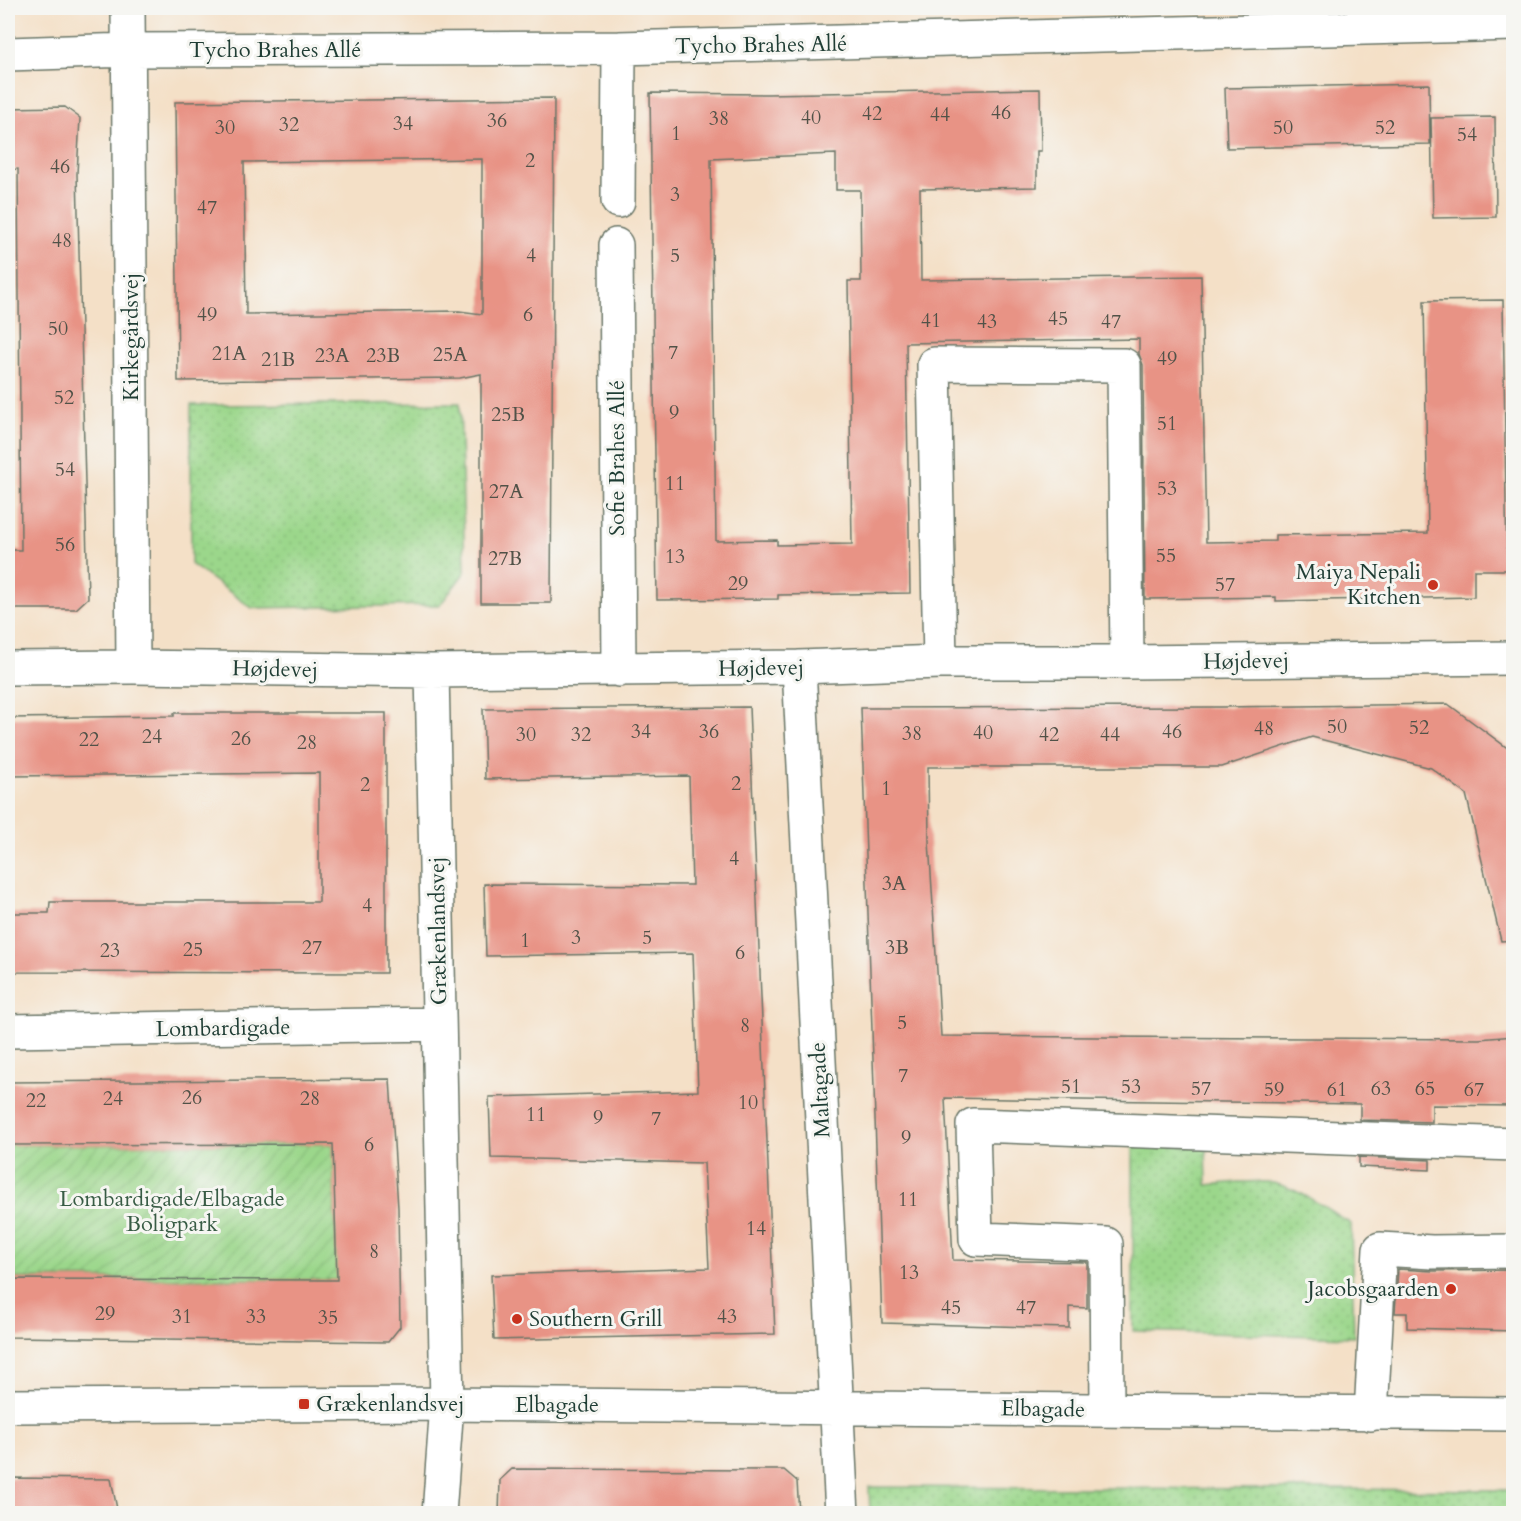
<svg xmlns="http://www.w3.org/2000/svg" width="1521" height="1521" font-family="Cardo,serif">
<defs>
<pattern id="grass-dots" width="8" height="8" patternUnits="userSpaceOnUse" patternTransform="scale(1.5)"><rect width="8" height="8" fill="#9bd78b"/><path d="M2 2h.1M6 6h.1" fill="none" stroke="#85b979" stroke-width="1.8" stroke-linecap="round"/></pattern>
<pattern id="garden-furrows" width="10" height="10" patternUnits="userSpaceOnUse" patternTransform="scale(1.5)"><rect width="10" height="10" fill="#9bd78b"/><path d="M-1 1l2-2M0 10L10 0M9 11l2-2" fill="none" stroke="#85b979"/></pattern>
</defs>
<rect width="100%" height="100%" fill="#f6f6f2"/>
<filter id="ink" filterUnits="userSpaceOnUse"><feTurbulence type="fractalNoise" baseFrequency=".0167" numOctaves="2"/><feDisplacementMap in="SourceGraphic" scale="12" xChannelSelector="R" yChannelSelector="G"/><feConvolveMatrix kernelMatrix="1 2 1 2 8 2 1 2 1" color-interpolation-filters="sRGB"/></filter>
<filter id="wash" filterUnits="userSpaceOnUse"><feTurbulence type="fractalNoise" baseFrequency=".008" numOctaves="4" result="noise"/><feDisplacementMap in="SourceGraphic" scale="24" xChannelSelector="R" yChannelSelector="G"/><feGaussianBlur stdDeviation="1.35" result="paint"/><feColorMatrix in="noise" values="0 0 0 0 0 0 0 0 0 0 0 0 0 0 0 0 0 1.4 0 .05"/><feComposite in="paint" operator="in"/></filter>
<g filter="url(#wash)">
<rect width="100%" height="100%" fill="#f4e0c7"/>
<path fill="url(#grass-dots)" stroke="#5d8a60" stroke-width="1.5" d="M 460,403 L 465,572 L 440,605 L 252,608 L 191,564 L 191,405 Z
M 1133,1145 L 1206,1147 L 1207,1185 C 1227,1183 1247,1180 1268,1182 C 1298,1187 1325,1208 1351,1224 L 1354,1337 L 1133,1331 Z
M 869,1487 L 1513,1490 L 1514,1513 L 870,1514 Z"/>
<path fill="url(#garden-furrows)" stroke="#5d8a60" stroke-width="1.5" d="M 333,1144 L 337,1280 L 8,1278 L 8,1145 Z"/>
<g id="blocks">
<path fill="#e89385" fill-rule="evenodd" d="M 1429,84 L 1430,144 L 1227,148 L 1225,88 Z
M 1040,89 L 1041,151 L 1037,151 L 1037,187 L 920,189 L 921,280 L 1201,276 L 1206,542 L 1275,541 L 1275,535 L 1428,533 L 1424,301 L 1503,300 L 1507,570 L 1474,570 L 1474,597 L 1276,601 L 1276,597 L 1145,599 L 1143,365 L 1139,354 L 1139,339 L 906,343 L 910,593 L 778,595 L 778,599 L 657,600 L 650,93 L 768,94 ZM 836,154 L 836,190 L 860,190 L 861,281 L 848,281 L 852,544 L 777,545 L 777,540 L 716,541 L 711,159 Z
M 554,98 L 551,603 L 481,603 L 481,374 L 460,378 L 178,381 L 175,102 ZM 482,159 L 482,314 L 459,311 L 246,314 L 244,162 Z
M 65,107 L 80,118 L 77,174 L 88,598 L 76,609 L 8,609 L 8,550 L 21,550 L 18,169 L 8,170 L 8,108 Z
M 1495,117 L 1496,217 L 1433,218 L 1431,118 Z
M 1448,704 L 1514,753 L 1514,940 L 1501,941 L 1466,794 L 1431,768 L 1312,737 L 1222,767 L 928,767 L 929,841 L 941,1036 L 1479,1039 L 1514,1036 L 1514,1106 L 1432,1105 L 1432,1122 L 1360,1120 L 1360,1104 L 945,1098 L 953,1260 L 1087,1262 L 1087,1308 L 1069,1307 L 1069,1328 L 882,1323 L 861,708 L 1221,707 Z
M 749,707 L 775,1334 L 494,1340 L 491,1275 L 709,1268 L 704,1163 L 491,1158 L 489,1097 L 698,1091 L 693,953 L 486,956 L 484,884 L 692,885 L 689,776 L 485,779 L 483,709 Z
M 174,713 L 386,713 L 386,973 L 8,972 L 8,913 L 49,913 L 50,902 L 319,902 L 319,773 L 8,776 L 8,718 L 174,716 Z
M 390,1079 L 398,1208 L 400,1327 L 388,1342 L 8,1337 L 8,1279 L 337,1280 L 333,1144 L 8,1145 L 8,1082 Z
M 1359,1157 L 1430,1160 L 1430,1170 L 1359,1167 Z
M 1398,1269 L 1432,1271 L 1514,1270 L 1514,1331 L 1407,1328 L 1407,1313 L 1395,1313 Z
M 512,1469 L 784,1470 L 797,1481 L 799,1514 L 499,1514 L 500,1480 Z
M 8,1478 L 111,1479 L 118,1514 L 8,1514 Z"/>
</g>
</g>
<g filter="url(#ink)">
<use href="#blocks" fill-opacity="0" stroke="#6a7667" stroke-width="1.5"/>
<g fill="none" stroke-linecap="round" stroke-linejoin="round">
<g stroke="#6a7667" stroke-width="36">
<path id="minor" d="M 128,8 L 133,667
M 8,54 L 129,50 L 619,48 L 1514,24
M 618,201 L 619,48
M 616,245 L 619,670
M 940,662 L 934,364 L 1124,365 L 1127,662
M 799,667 L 842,1514
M 8,668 L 133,667 L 432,671 L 799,667 L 940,662 L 1127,662 L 1514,658
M 432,671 L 447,1404 L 439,1514
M 8,1031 L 439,1024
M 8,1406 L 447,1404 L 1514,1414
M 1107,1410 L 1106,1244 L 976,1239 L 973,1125 L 1514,1144
M 1371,1414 L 1380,1249 L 1432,1252 L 1514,1251"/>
</g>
<use href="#minor" stroke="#fff" stroke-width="33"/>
</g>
</g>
<g fill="#c8321e" stroke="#f6f6f2" stroke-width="2">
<circle cx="1433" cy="585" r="6"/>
<circle cx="1451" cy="1289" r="6"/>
<circle cx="517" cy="1319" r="6"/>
<rect x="298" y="1398" width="12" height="12" rx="3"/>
</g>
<g text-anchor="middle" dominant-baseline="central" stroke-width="6" stroke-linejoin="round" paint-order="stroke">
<g font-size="20" fill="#515248">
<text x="1001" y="112">46</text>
<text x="872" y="113">42</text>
<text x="940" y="114">44</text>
<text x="811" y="117">40</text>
<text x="719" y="118">38</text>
<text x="497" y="120">36</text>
<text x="403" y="123">34</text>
<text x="289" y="124">32</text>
<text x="225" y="127">30</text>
<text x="1283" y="127">50</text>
<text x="1385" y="127">52</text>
<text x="676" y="133">1</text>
<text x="1467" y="134">54</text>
<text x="530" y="160">2</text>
<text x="60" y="166">46</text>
<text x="675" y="194">3</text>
<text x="207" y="207">47</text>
<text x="62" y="240">48</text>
<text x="531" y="255">4</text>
<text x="675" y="255">5</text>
<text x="207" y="314">49</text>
<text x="528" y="314">6</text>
<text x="1058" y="318">45</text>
<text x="931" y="320">41</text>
<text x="987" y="321">43</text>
<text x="1111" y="321">47</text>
<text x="58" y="328">50</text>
<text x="673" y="352">7</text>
<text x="229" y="353">21A</text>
<text x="450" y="354">25A</text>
<text x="332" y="355">23A</text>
<text x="383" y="355">23B</text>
<text x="1167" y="358">49</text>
<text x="278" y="359">21B</text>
<text x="64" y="397">52</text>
<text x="674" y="412">9</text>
<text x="508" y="414">25B</text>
<text x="1167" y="423">51</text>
<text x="65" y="469">54</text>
<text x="675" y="483">11</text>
<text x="1167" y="488">53</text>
<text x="506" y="491">27A</text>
<text x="65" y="544">56</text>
<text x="1166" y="555">55</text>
<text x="675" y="556">13</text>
<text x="505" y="558">27B</text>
<text x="738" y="583">29</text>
<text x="1225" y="584">57</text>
<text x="1337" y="726">50</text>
<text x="1419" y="727">52</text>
<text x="1264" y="728">48</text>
<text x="641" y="731">34</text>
<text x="709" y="731">36</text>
<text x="1172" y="731">46</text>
<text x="983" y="732">40</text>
<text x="912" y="733">38</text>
<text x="526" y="734">30</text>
<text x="581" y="734">32</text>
<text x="1049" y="734">42</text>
<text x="1110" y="734">44</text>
<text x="152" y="736">24</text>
<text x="241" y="738">26</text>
<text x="89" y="739">22</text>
<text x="307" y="742">28</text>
<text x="736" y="783">2</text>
<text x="365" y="784">2</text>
<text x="886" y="788">1</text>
<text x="734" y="858">4</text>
<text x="894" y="883">3A</text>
<text x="367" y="905">4</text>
<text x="576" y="937">3</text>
<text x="647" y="937">5</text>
<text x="525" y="940">1</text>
<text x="312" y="947">27</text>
<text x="897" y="947">3B</text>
<text x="193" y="949">25</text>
<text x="110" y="950">23</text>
<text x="740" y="952">6</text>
<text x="902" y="1022">5</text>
<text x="745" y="1025">8</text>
<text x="903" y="1075">7</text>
<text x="1071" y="1086">51</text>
<text x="1131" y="1086">53</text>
<text x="1201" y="1088">57</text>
<text x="1381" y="1088">63</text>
<text x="1425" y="1088">65</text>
<text x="1274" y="1089">59</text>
<text x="1337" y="1089">61</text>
<text x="1474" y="1089">67</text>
<text x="192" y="1097">26</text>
<text x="113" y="1098">24</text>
<text x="310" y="1098">28</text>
<text x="36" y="1100">22</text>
<text x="748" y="1102">10</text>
<text x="536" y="1114">11</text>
<text x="598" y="1117">9</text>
<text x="656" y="1118">7</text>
<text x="906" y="1137">9</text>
<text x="369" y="1144">6</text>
<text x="908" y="1199">11</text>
<text x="756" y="1228">14</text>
<text x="374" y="1251">8</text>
<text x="909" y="1272">13</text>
<text x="951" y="1307">45</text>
<text x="1026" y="1307">47</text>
<text x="105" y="1313">29</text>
<text x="182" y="1316">31</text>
<text x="256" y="1316">33</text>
<text x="727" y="1316">43</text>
<text x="328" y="1317">35</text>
</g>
<g font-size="22" fill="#1f3d34" stroke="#f6f6f2">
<text transform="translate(761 45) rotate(-1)">Tycho Brahes Allé</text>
<text x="275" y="50">Tycho Brahes Allé</text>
<text transform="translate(131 337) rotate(-90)">Kirkegårdsvej</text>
<text transform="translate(617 458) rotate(-90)">Sofie Brahes Allé</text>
<text transform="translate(1246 661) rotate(-1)">Højdevej</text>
<text transform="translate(761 668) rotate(-1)">Højdevej</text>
<text transform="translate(275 669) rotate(1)">Højdevej</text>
<text transform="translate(438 931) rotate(-91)">Grækenlandsvej</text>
<text transform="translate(223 1028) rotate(-1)">Lombardigade</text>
<text transform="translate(820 1090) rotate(-93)">Maltagade</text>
<text x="557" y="1405">Elbagade</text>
<text transform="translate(1043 1409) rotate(1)">Elbagade</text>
</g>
<g font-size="22" fill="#1f3d34" stroke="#f6f6f2" text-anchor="end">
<text x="1421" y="572">Maiya Nepali<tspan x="1421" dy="25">Kitchen</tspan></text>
<text x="1439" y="1289">Jacobsgaarden</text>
<text x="529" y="1319" text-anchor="start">Southern Grill</text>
<text x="316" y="1404" text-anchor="start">Grækenlandsvej</text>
</g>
<g font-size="22" fill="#385c45" stroke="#f6f6f2">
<text x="172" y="1199">Lombardigade/Elbagade<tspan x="172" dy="25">Boligpark</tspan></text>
</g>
</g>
<rect width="1521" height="1521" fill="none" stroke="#f6f6f2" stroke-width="30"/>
</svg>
